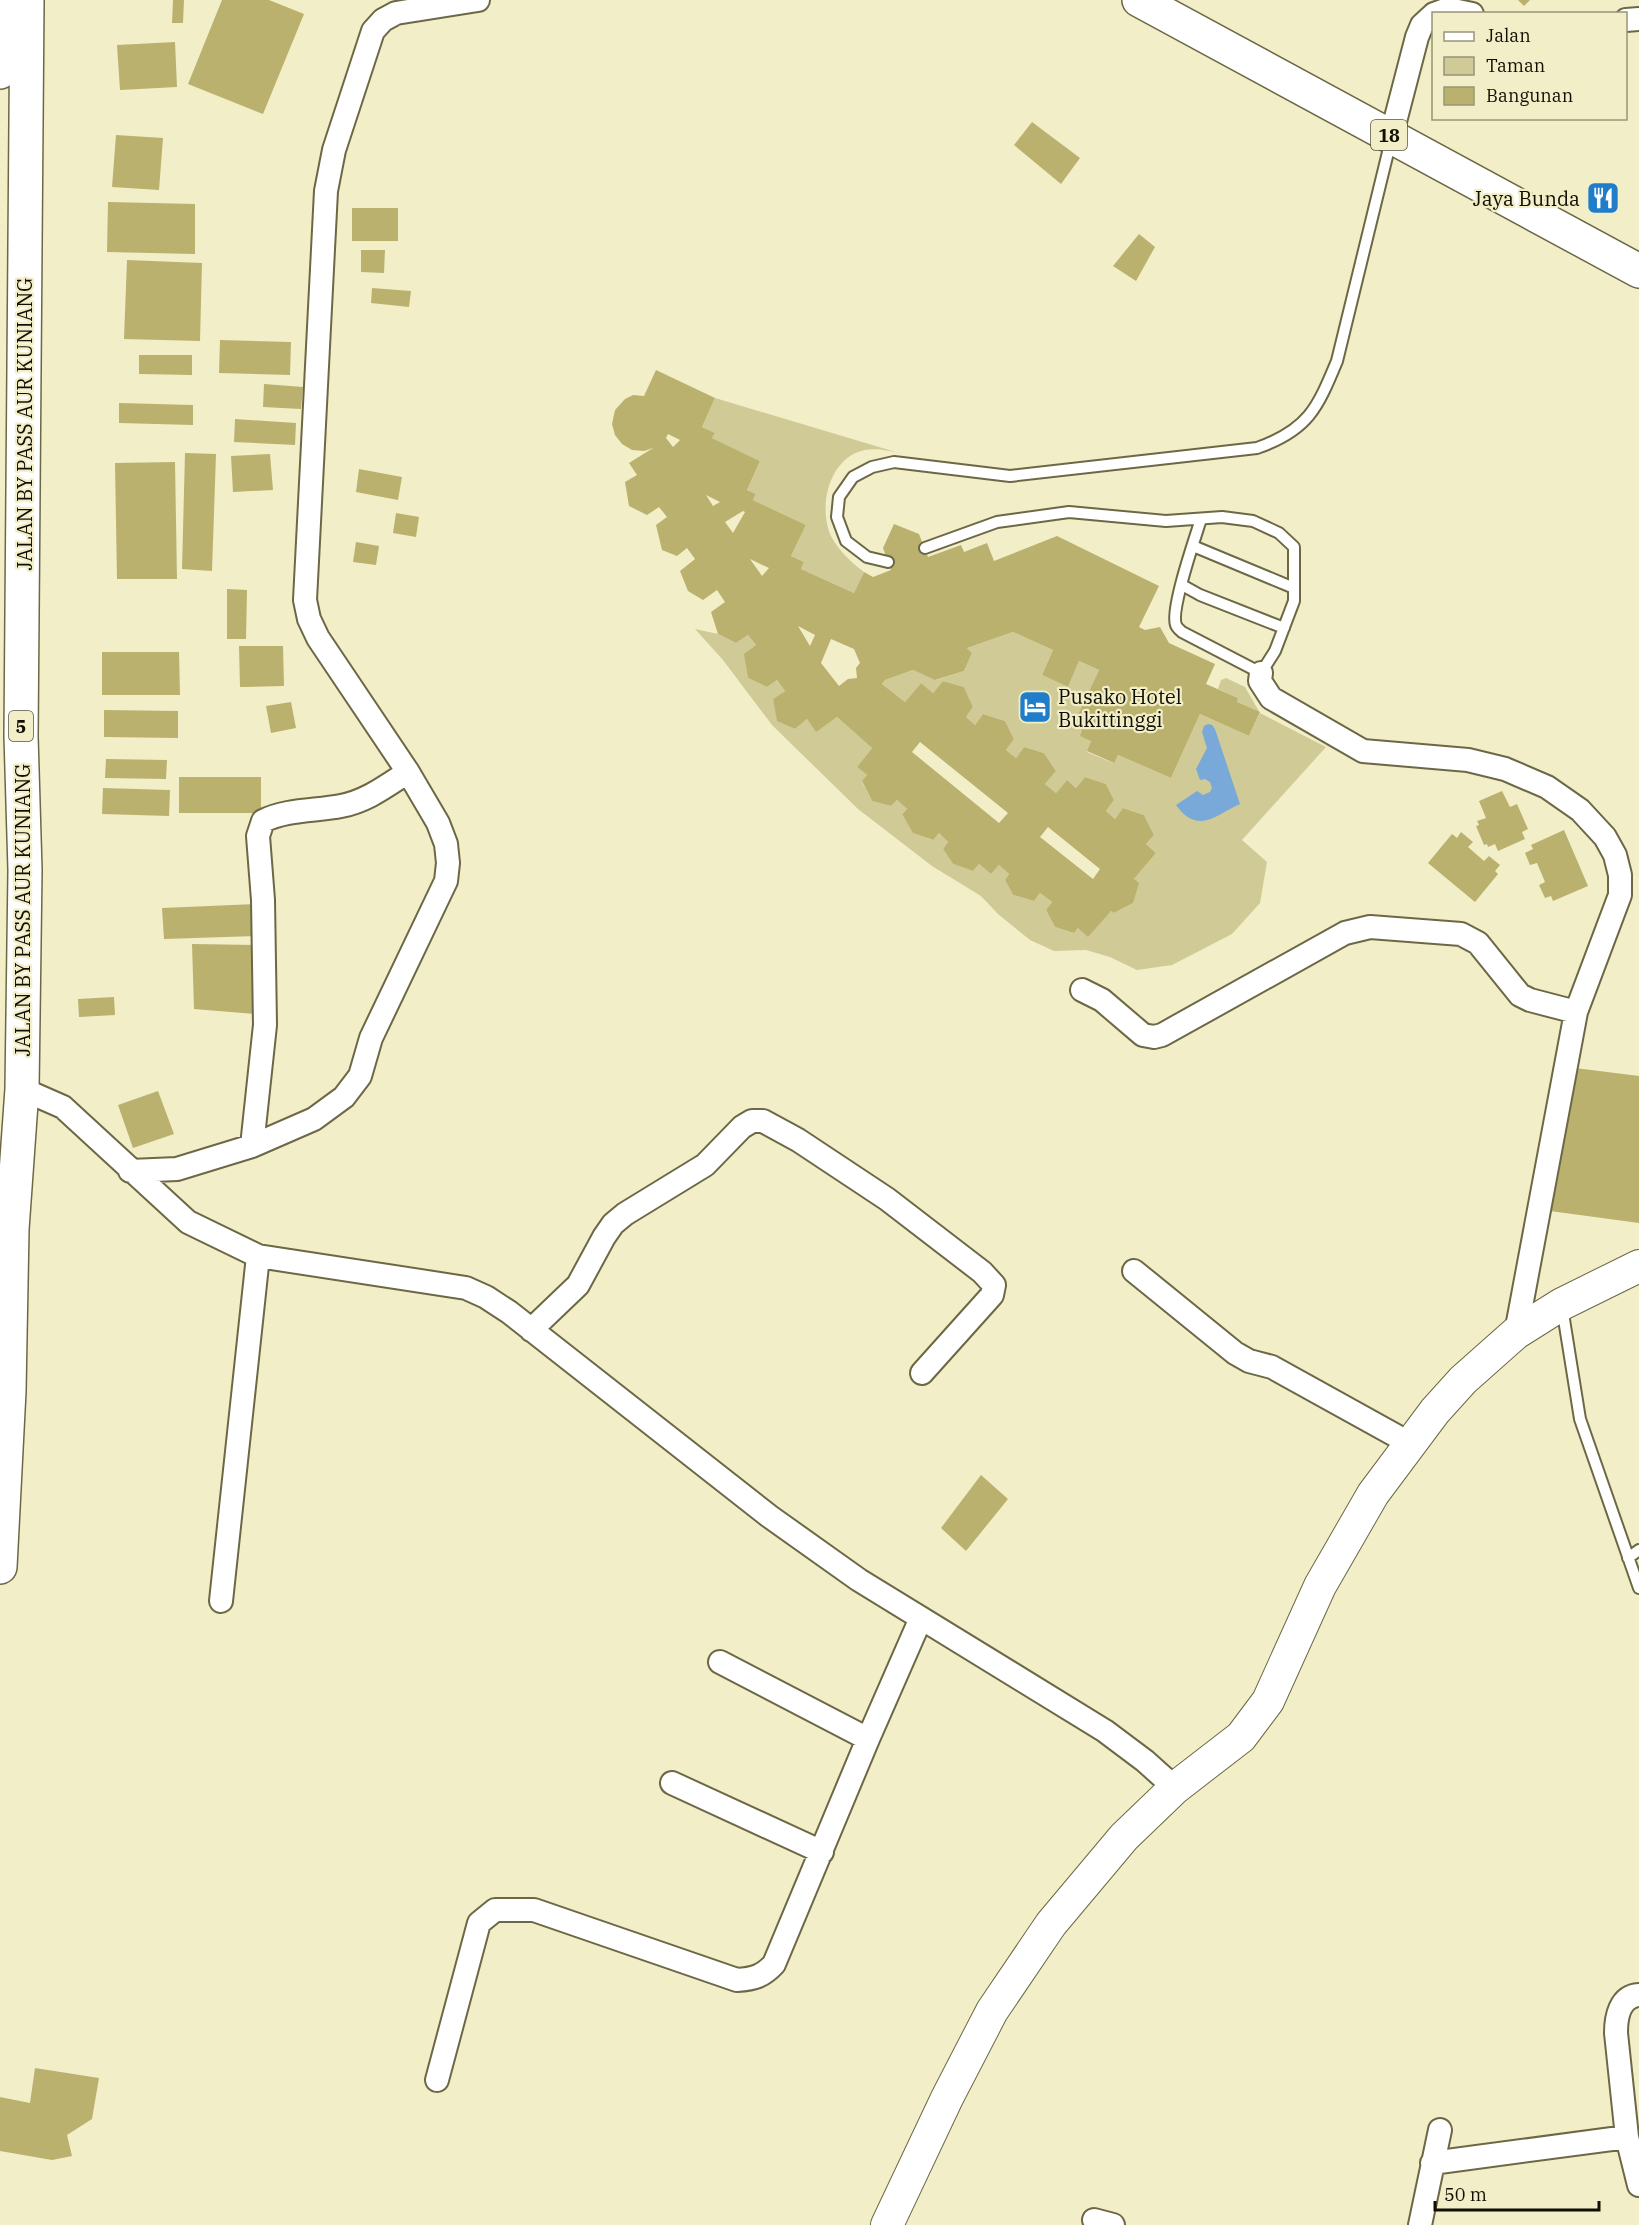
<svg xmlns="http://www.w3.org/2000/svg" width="1639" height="2225" font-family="'IBM Plex Serif',serif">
<rect width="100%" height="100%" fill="#f2eec8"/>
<path fill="#d0ca97" d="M 715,398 L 899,453 C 885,450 872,447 858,452 C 827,464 818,511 832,538 C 840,552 851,562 864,572 L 854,593 L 801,569 L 804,562 L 791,556 L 806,525 L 753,500 L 756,494 L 747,490 L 760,461 L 712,438 L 715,433 L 702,427 Z
M 695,629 L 718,634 L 736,643 L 748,635 L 756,645 L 745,654 L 748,678 L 767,687 L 777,680 L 785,691 L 773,699 L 778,721 L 795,729 L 807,719 L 816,731 L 837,717 L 872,748 L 857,767 L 867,775 L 862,782 L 872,801 L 891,806 L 897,800 L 907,809 L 902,814 L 914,833 L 932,840 L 939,833 L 948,842 L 943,849 L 953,864 L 973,871 L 979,864 L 991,874 L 999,865 L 1009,874 L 1005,880 L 1013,895 L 1034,901 L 1040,893 L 1052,902 L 1046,910 L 1055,927 L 1074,933 L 1078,928 L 1111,911 L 1114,913 L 1133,903 L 1134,879 L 1156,853 L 1146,844 L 1154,835 L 1144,815 L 1123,808 L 1115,819 L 1106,811 L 1114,800 L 1106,784 L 1085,777 L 1076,788 L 1067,780 L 1056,793 L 1045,784 L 1056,771 L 1044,753 L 1024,747 L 1016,758 L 1006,750 L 1014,739 L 1005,721 L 983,714 L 975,725 L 966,717 L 973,707 L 964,687 L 943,681 L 933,693 L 921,683 L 905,702 L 882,684 L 885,680 L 913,670 L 936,680 L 964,671 L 972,653 L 967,648 L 1013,632 L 1053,650 L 1042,675 L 1068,687 L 1079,661 L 1099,670 L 1075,724 L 1083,728 L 1091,741 L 1087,752 L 1113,763 L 1118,755 L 1171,778 L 1200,714 L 1249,736 L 1260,713 L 1237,702 L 1238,698 L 1218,689 L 1221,680 L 1226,678 L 1245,687 L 1260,713 L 1326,747 L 1242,840 L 1267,862 L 1260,903 L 1232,934 L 1172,965 L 1137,970 L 1110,957 L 1086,950 L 1054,951 L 1030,940 L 998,914 L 981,896 L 932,866 L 858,809 L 772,725 L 723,660 Z"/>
<path fill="#79a9d9" d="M 1208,724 L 1212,725 L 1215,729 L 1240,804 C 1217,814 1198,836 1176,805 L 1197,791 L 1203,795 L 1210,792 L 1212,788 L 1210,782 L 1205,779 L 1200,780 L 1196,769 L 1207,748 L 1202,732 L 1204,726 Z"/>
<path fill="#bab16f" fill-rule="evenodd" d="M 173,0 L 184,0 L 183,23 L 172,23 Z
M 222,0 L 269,0 L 304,14 L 263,114 L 188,84 Z
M 1518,0 L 1530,0 L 1524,6 Z
M 175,42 L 177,87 L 120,90 L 117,45 Z
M 1032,122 L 1080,158 L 1061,184 L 1014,145 Z
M 116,135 L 163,138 L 159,190 L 112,187 Z
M 108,202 L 195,204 L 195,254 L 107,252 Z
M 352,208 L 398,208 L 398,241 L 352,241 Z
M 1139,234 L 1155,247 L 1136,281 L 1113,266 Z
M 361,250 L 385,250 L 384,273 L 361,272 Z
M 127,260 L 202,263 L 200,341 L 124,339 Z
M 372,288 L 411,291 L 409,307 L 371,303 Z
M 220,340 L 291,342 L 290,375 L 219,373 Z
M 139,355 L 192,355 L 192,375 L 139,374 Z
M 656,370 L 715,398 L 702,427 L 715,433 L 712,438 L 760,461 L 747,490 L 756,494 L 753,500 L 806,525 L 791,556 L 804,562 L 801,569 L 854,593 L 864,572 L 873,577 L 891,570 L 883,548 L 894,524 L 919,534 L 928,557 L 961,545 L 964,552 L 987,543 L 994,561 L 1057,536 L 1159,586 L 1139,627 L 1145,630 L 1160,627 L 1169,643 L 1215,664 L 1206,684 L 1238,698 L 1237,702 L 1260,712 L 1249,736 L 1200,714 L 1171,778 L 1118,755 L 1114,763 L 1087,751 L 1091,741 L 1080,736 L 1083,728 L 1074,724 L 1099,670 L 1079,661 L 1068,687 L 1042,675 L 1053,650 L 1013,632 L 967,648 L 972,653 L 964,671 L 935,680 L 913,670 L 885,680 L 882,684 L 905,702 L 921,683 L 933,693 L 943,681 L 964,687 L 973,707 L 966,717 L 975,725 L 983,714 L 1005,721 L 1014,739 L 1006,750 L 1016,758 L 1024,747 L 1044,753 L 1056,771 L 1045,784 L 1056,793 L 1067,780 L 1076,788 L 1085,777 L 1106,784 L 1114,800 L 1106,811 L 1115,819 L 1123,808 L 1144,815 L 1154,835 L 1146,844 L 1156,853 L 1134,879 L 1139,883 L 1133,903 L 1114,913 L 1111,911 L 1088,937 L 1078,928 L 1074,933 L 1055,927 L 1046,910 L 1052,902 L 1040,893 L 1034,901 L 1013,895 L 1005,880 L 1009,874 L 999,865 L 991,874 L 979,864 L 973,871 L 953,864 L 943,849 L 948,842 L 939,833 L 933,840 L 913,833 L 902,814 L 907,809 L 897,800 L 891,806 L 872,801 L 862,781 L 867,775 L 857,767 L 872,748 L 837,717 L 816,732 L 807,719 L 795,729 L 777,721 L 773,699 L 785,691 L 777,680 L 767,687 L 748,678 L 744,654 L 756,645 L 748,635 L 736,643 L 718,634 L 711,612 L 725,602 L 717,590 L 703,600 L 688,591 L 680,571 L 695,559 L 687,548 L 677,556 L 662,550 L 656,525 L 667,517 L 659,507 L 647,515 L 629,506 L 625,482 L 637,475 L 629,463 L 653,448 L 644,451 L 632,450 L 622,444 L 615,435 L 612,424 L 615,410 L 625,399 L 633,395 L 644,396 ZM 668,434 L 680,440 L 673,447 L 666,438 ZM 706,495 L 720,502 L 713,506 ZM 743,511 L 745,512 L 733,533 L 725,522 ZM 750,559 L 769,568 L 762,576 ZM 798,626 L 815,635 L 810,646 ZM 831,639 L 854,649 L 860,663 L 856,668 L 857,678 L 848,679 L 839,686 L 821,663 ZM 920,742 L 1008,813 L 999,823 L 912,752 ZM 1048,827 L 1100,869 L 1093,879 L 1040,837 Z
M 264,384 L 303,387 L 301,409 L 263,407 Z
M 119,403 L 193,405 L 193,425 L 119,423 Z
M 235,419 L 296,423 L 295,445 L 234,442 Z
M 185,453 L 216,454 L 212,571 L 182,569 Z
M 270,454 L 273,490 L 233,492 L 231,456 Z
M 175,462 L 177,579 L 117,579 L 115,463 Z
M 359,469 L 402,477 L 398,500 L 356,492 Z
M 396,513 L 419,517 L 416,537 L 393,533 Z
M 356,542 L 379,546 L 376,565 L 353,562 Z
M 227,589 L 247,590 L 246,639 L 227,639 Z
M 239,646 L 283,646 L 284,686 L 240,687 Z
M 102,652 L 179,652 L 180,695 L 102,695 Z
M 291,702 L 296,728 L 271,733 L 266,706 Z
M 104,710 L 178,711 L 178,738 L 104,737 Z
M 106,759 L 167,760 L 166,779 L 105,778 Z
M 179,777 L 261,777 L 261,813 L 179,813 Z
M 103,788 L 170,790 L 169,816 L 102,814 Z
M 1502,791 L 1510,807 L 1517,804 L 1528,829 L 1522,832 L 1525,839 L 1498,851 L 1495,844 L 1488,847 L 1487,844 L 1484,845 L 1476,826 L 1479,825 L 1477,821 L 1486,818 L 1479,801 Z
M 1564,830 L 1588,886 L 1553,901 L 1551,896 L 1545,898 L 1539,885 L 1545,882 L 1537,863 L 1530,865 L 1525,853 L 1533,849 L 1531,845 Z
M 1461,832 L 1473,842 L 1468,847 L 1484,861 L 1489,856 L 1500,865 L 1495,871 L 1498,874 L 1475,902 L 1428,863 L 1452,834 L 1457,838 Z
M 257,904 L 259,936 L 164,939 L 162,908 Z
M 192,944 L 257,945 L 255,1014 L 194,1009 Z
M 114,997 L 115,1015 L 79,1017 L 78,999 Z
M 1567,1067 L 1639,1076 L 1639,1223 L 1550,1211 Z
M 158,1091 L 174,1134 L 133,1148 L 118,1105 Z
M 981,1475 L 1008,1499 L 966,1551 L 941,1528 Z
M 35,2068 L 99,2078 L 92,2119 L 67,2135 L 72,2156 L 52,2160 L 0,2151 L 0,2097 L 30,2103 Z"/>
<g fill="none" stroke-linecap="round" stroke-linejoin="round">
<g stroke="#6c6846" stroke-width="14">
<path id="lane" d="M 1193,546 L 1294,588
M 925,548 L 997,522 L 1069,512 L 1166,521 L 1222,517 L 1253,521 L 1279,533 L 1294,547 L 1294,601 L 1275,651 L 1261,673 L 1182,632 C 1180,630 1177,628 1176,625 C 1170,610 1195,538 1201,519
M 888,562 L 867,557 L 846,541 L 837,517 L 839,497 L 853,477 L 872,467 L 894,462 L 1010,476 L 1257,448 C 1308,430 1317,409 1337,361 L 1391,140
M 1182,585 L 1200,595 L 1284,628
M 1562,1307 L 1580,1419 L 1639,1588
M 1628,1558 L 1639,1550"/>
</g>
<g stroke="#6c6846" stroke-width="26">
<path id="street" d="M 1434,14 L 1448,9 L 1472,14
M 1626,20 L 1639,19
M 1391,137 L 1417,37 L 1422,25 L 1434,14
M 1261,673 L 1260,681 L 1271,698 L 1363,751 L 1468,760 L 1505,769 L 1547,787 L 1580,810 L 1605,837 L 1615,855 L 1620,875 L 1620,895 L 1576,1012 L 1516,1333
M 1082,990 L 1102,1000 L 1143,1035 L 1154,1037 L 1162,1035 L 1345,933 L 1370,927 L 1461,934 L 1478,943 L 1520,995 L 1530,1000 L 1576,1012
M 22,1089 L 63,1107 L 188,1222 L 258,1256 L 466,1288 L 486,1297 L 509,1312 L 769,1516 L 859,1580 L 1105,1731 L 1145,1761 L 1175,1788
M 252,1146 L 265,1025 L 263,900 L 258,836 L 263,821 C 287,809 316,811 341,806 C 367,801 386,786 408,772
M 130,1171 L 177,1169 L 252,1146 L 314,1119 L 344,1097 L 360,1076 L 371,1038 L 446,881 L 448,863 L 446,844 L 438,823 L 408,772 L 318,638 L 309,619 L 305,600 L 326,191 L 334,150 L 373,31 L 383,20 L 396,13 L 478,0
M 1134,1271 L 1235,1353 L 1249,1361 L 1272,1367 L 1411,1444
M 531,1330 L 578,1285 L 604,1237 L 613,1224 L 625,1214 L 705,1165 L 742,1127 L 752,1121 L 763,1121 L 798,1140 L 887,1199 L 982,1272 L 994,1285 L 992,1295 L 922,1373
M 221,1601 L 258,1256
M 720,1662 L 868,1739
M 672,1783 L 822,1852
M 1639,1995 C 1620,1996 1616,2017 1616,2033 L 1627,2137 L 1639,2185
M 437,2080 L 479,1923 L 495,1910 L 534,1910 L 737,1980 C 754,1979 763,1976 774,1964 L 868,1739 L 921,1618
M 1432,2163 L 1627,2137
M 1094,2220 L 1113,2225
M 1420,2225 L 1440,2130"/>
</g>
<g stroke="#6c6846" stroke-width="34">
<path id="secondary" d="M 887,2225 L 947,2098 L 992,2011 L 1051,1924 L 1124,1837 L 1175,1788 L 1241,1737 L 1268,1701 L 1320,1586 L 1373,1494 L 1435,1411 L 1463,1380 L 1516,1333 L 1562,1304 L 1639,1266"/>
</g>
<g stroke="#6c6846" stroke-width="36">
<path id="highway" d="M 1139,0 L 1639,271
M 0,72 L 1,0
M 0,1567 L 9,1391 L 12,1229 L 22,1089 L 25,870 L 21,736 L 27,0"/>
</g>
<use href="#lane" stroke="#fff" stroke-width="10"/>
<use href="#street" stroke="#fff" stroke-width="22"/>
<use href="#secondary" stroke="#fff" stroke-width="32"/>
<use href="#highway" stroke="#fff" stroke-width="33"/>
</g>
<defs>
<g id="restaurant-square" transform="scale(1.725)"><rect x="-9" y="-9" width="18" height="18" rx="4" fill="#1f7dca" stroke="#f2eec8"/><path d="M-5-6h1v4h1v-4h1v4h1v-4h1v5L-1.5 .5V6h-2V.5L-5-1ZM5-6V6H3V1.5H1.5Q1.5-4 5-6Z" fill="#fff"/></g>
<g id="hotel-square" transform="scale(1.725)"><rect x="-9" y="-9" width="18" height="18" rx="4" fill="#1f7dca" stroke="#f2eec8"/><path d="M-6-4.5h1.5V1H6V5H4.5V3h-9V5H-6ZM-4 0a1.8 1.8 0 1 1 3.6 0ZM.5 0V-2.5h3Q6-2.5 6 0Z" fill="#fff"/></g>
</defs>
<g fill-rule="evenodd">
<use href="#restaurant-square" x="1603" y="198"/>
<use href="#hotel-square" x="1035" y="707"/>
</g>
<g text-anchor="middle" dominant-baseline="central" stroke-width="4.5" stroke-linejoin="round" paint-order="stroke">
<g fill="#f2eec8" stroke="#54523f" stroke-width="1.5">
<rect x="1371" y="120" width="36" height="30" rx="4.5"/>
<rect x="9" y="711" width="24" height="30" rx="4.5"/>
</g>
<g font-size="18" font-weight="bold" fill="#110f04">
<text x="1389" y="135">18</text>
<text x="21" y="726">5</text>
</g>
<g font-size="20" fill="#110f04" stroke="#f2eec8" text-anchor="end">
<text x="1580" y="198">Jaya Bunda</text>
<text x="1058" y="696" text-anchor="start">Pusako Hotel<tspan x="1058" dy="23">Bukittinggi</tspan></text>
</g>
<g font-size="20" fill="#110f04" stroke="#f2eec8">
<text transform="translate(24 424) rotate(-90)">JALAN BY PASS AUR KUNIANG</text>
<text transform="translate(22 910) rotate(-90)">JALAN BY PASS AUR KUNIANG</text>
</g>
</g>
<rect x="1432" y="12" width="195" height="108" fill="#f2eec8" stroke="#98957a" stroke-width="1.5"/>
<rect x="1444" y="32" width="30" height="9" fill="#ffffff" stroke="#98957a" stroke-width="1.5"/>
<text x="1486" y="42" font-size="18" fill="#110f04">Jalan</text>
<rect x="1444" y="57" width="30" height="18" fill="#d0ca97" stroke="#98957a" stroke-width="1.5"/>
<text x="1486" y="72" font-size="18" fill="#110f04">Taman</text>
<rect x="1444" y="87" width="30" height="18" fill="#bab16f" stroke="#98957a" stroke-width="1.5"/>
<text x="1486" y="102" font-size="18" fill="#110f04">Bangunan</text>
<path d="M1435 2201v9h164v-9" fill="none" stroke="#110f04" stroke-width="3"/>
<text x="1444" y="2201" font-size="18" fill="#110f04" stroke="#f2eec8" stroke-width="4.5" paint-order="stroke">50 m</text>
</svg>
